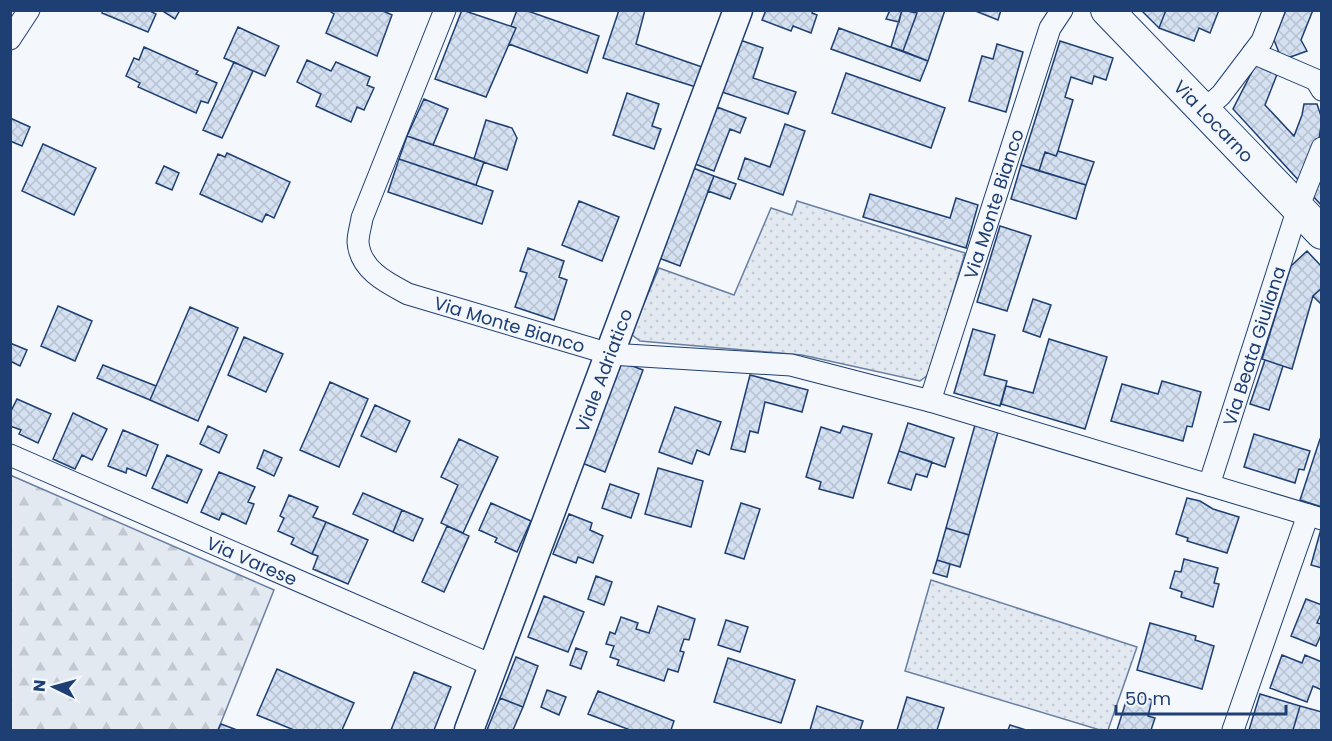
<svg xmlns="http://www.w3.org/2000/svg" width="1332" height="741" font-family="Poppins,sans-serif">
<defs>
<pattern id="grass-dots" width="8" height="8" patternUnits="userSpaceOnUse" patternTransform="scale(1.5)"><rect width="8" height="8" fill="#e3e9f0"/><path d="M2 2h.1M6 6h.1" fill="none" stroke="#c2c9d1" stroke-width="1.8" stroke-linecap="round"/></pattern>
<pattern id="forest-firs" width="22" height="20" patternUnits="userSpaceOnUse" patternTransform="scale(1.5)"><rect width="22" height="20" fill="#e3e9f0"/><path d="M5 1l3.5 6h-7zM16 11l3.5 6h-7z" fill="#c2c9d1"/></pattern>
<pattern id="building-cross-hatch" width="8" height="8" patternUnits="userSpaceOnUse" patternTransform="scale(1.5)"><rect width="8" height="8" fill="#d5e0f0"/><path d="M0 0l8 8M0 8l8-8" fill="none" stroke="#b6c1d1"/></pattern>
</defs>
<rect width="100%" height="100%" fill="#f4f7fb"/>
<path fill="url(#grass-dots)" stroke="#687fa3" stroke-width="1.5" d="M 797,201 L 965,253 L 929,374 L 920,381 L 802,355 L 640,341 L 631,334 L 659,268 L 734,295 L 771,208 L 792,215 Z
M 931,580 L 1137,647 L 1108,730 L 1100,730 L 905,671 Z"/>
<path fill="url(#forest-firs)" stroke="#687fa3" stroke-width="1.5" d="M 10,475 L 274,590 L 218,730 L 11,730 Z"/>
<path fill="url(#building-cross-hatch)" stroke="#1d3f73" stroke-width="1.5" d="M 103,10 L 148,10 L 156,14 L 148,32 L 102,13 Z
M 161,10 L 180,10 L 175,19 Z
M 332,10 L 381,10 L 392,15 L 377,56 L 326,33 L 334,14 L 331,12 Z
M 462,10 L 516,28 L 486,97 L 435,79 Z
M 517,10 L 525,10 L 599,36 L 587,73 L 509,44 L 516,28 L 511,26 Z
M 619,10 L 645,10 L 636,44 L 702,67 L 696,87 L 603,58 Z
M 766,10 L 813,10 L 812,13 L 817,15 L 811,33 L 793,26 L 791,31 L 762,20 Z
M 890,10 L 902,10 L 899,22 L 886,19 Z
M 902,10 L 917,13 L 903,51 L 891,47 Z
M 910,10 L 945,10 L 928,61 L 903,51 L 917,13 Z
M 973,10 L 1001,10 L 998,20 Z
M 1141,10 L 1166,10 L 1159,28 Z
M 1166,10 L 1219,10 L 1210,33 L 1199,28 L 1194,41 L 1159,28 Z
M 1286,10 L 1313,10 L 1301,40 L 1307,51 L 1282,60 L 1274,40 Z
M 238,27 L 279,46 L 265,76 L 224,58 Z
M 839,28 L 928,61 L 920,81 L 831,49 Z
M 740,40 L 763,48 L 753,78 L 796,92 L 788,114 L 722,92 Z
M 1060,41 L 1113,58 L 1106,80 L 1094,76 L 1092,84 L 1071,77 L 1065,97 L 1073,100 L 1058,151 L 1056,156 L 1045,152 L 1039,171 L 1021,165 Z
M 997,44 L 1023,52 L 1006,112 L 969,101 L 982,56 L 993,59 Z
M 144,47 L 198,71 L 196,74 L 217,83 L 208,103 L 201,101 L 196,113 L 138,87 L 140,83 L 126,76 L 134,58 L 139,60 Z
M 307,60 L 331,71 L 336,62 L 370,77 L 367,85 L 374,88 L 364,110 L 357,107 L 351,122 L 316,106 L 321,94 L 297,82 Z
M 234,62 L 253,71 L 222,138 L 203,130 Z
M 1256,64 L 1278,72 L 1265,105 L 1294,136 L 1302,115 L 1304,104 L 1317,104 L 1322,119 L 1318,145 L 1302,184 L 1233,109 Z
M 846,73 L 945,108 L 931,148 L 832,113 Z
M 627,93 L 659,104 L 652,126 L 661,129 L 654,149 L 613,135 Z
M 424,99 L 448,109 L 433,145 L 407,136 Z
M 717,107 L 746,118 L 740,133 L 730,129 L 714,171 L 695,164 Z
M 10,118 L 30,127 L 22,146 L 10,141 Z
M 486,120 L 512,128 L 517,138 L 507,170 L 474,159 Z
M 785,124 L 805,131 L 783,195 L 738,179 L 745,158 L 770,167 Z
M 407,136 L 484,162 L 476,185 L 399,159 Z
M 43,144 L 96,168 L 74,215 L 22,191 Z
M 1058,151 L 1094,162 L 1086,185 L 1039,171 L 1045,152 L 1056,156 Z
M 227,153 L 290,182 L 274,218 L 266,214 L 262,222 L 200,194 L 218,154 L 225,157 Z
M 399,159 L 493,191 L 482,224 L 388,192 Z
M 1322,164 L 1322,206 L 1312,195 Z
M 1021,165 L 1086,185 L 1076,219 L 1011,199 Z
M 164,166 L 179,173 L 172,190 L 156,183 Z
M 693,168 L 714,176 L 680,266 L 659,258 Z
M 714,176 L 736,184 L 730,199 L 708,191 Z
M 870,194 L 950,218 L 956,198 L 978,205 L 966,248 L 863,217 Z
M 579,201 L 619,217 L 602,261 L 562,245 Z
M 1000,226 L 1031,236 L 1007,311 L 977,302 Z
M 528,248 L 564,261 L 559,277 L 567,280 L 554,320 L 515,307 L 527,273 L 520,271 Z
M 1307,251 L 1322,267 L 1322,288 L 1313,296 L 1292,369 L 1262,359 L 1291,266 Z
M 1322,288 L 1322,305 L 1313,296 Z
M 1033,299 L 1051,305 L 1040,337 L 1023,331 Z
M 58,306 L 92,321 L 75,361 L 41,346 Z
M 190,307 L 238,328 L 198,421 L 150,400 Z
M 973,329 L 995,335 L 984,375 L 1007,381 L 1000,406 L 954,393 Z
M 244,337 L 283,354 L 266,392 L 228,375 Z
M 1049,339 L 1107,357 L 1085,429 L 1001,404 L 1006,386 L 1033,393 Z
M 10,343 L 27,350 L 20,366 L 10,361 Z
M 1265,360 L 1283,366 L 1269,410 L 1250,404 Z
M 619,361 L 643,370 L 605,472 L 582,463 Z
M 103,365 L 156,386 L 150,400 L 97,378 Z
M 750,375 L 808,390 L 802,412 L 765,402 L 758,433 L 750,431 L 745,452 L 731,449 Z
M 1162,381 L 1201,392 L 1192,427 L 1187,426 L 1183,441 L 1111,421 L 1122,384 L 1158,394 Z
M 330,382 L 368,399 L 339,467 L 300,450 Z
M 17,399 L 51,414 L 38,443 L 19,434 L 21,430 L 10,426 L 10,413 Z
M 375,405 L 410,421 L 396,452 L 361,436 Z
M 675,407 L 721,422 L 709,455 L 697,450 L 692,464 L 659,452 Z
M 73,413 L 107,429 L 92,460 L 82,455 L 75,469 L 53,459 Z
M 908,423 L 954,438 L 945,467 L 899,451 Z
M 975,425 L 998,432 L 969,535 L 946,528 Z
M 208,426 L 227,435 L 219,453 L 200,444 Z
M 843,426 L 872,434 L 853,498 L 819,489 L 821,482 L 806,477 L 821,427 L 840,433 Z
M 123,430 L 158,445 L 146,476 L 127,468 L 126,473 L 108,466 Z
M 1254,434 L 1310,451 L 1304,470 L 1299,469 L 1295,483 L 1244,467 Z
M 459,439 L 498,457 L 463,533 L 441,523 L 458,485 L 441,477 Z
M 1320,439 L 1322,440 L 1322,507 L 1300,500 Z
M 264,450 L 282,458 L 274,476 L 257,468 Z
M 899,451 L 932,462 L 927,477 L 916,474 L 911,490 L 888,483 Z
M 167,455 L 202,470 L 187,503 L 152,488 Z
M 658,468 L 703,481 L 691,527 L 645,514 Z
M 219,472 L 255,487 L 248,502 L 254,504 L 246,524 L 222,513 L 219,520 L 201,512 Z
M 610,484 L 639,494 L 631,518 L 602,508 Z
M 363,493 L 402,510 L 393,532 L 353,514 Z
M 289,495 L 318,507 L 313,517 L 326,522 L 312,554 L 291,544 L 294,538 L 278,531 L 284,518 L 280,516 Z
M 1187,498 L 1200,501 L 1213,509 L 1239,517 L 1227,553 L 1187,541 L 1188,538 L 1176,534 Z
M 491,503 L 531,521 L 517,552 L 495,542 L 497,538 L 479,530 Z
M 741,503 L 760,509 L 744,559 L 725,553 Z
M 402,510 L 423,519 L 413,541 L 393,532 Z
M 569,514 L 592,523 L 590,530 L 603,536 L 593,563 L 578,557 L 576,563 L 553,554 Z
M 326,522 L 368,540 L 348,584 L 313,569 L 318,556 L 312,554 Z
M 447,526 L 469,536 L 444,592 L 422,582 Z
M 946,528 L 969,535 L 960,567 L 937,560 Z
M 1321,529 L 1322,529 L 1322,568 L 1311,565 Z
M 1184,559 L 1218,568 L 1214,583 L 1219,584 L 1213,607 L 1181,597 L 1182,592 L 1170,588 L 1175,571 L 1181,572 Z
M 937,560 L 950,564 L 947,577 L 933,573 Z
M 596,576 L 612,582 L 604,605 L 588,599 Z
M 544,596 L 584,612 L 568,652 L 528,637 Z
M 1306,599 L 1322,605 L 1322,612 L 1317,623 L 1322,624 L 1322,633 L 1316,646 L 1291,636 Z
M 658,606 L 695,619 L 689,640 L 684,639 L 680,651 L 684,652 L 678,672 L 668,669 L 664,681 L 617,665 L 619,660 L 610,657 L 614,646 L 606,644 L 610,632 L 615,634 L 621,617 L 638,623 L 636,629 L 649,633 Z
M 726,620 L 748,627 L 740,652 L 718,645 Z
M 1150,623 L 1196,636 L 1195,640 L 1214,646 L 1202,689 L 1137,670 Z
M 576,648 L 587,652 L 581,669 L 570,665 Z
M 1282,655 L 1302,663 L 1305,655 L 1322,662 L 1322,690 L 1313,686 L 1307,702 L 1270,688 Z
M 516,657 L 538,666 L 523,707 L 500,698 Z
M 728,658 L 795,680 L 781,723 L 714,702 Z
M 277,669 L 354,703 L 342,730 L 294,730 L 257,715 Z
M 414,672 L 451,687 L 434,730 L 391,730 Z
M 547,690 L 566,697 L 559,715 L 541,707 Z
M 598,691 L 674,721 L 671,730 L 630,730 L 588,714 Z
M 1129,692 L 1152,700 L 1148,716 L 1155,718 L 1151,730 L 1117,730 Z
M 1260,694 L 1300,706 L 1293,730 L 1249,730 Z
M 907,697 L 944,708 L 937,730 L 897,730 Z
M 500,698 L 523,707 L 513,730 L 487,730 Z
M 817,706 L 863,721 L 860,730 L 810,730 Z
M 1300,706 L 1322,712 L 1322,730 L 1293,730 Z
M 221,724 L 237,730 L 218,730 Z
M 1010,725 L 1026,730 L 1008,730 Z"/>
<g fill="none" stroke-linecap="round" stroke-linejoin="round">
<g stroke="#1d3f73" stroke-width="23">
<g id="street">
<path id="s1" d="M 445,10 L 362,218 C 361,226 358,234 358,242 C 360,270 387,283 408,294 L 610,354 L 791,365 L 930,401 L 1322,519"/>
<path d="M 10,39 L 29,10"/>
<path d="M 1253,53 L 1316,80 L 1322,90"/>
<path d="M 1205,109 L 1221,95 L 1262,41 L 1274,10"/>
<path id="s2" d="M 930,401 L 1050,28 L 1062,10"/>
<path id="s3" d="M 10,455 L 494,666"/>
<path id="s4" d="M 1209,485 L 1298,208 L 1322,148"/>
<path d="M 1233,730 L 1308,515"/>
</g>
</g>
<g stroke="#1d3f73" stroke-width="31">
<g id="secondary">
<path id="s5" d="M 469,730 L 738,10"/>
</g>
</g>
<g stroke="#1d3f73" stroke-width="34">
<g id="primary">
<path id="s6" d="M 1107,10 L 1322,233"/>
</g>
</g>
<use href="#street" stroke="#f4f7fb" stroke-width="21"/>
<use href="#secondary" stroke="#f4f7fb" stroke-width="28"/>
<use href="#primary" stroke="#f4f7fb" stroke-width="32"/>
</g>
<g text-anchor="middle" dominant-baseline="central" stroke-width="4.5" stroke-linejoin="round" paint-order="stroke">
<g font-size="18" fill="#1d3f73" stroke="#f4f7fb">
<text stroke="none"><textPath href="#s6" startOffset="154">Via Locarno</textPath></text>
<text stroke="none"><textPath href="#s2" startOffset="207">Via Monte Bianco</textPath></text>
<text stroke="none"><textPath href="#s1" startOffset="430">Via Monte Bianco</textPath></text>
<text stroke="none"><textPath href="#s4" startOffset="146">Via Beata Giuliana</textPath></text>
<text stroke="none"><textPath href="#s5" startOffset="384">Viale Adriatico</textPath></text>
<text stroke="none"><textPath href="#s3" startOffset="264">Via Varese</textPath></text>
</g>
</g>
<rect width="1332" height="741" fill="none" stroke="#1d3f73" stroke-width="24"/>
<g transform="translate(54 687) rotate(275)" stroke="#f4f7fb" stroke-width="4.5" paint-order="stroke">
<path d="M0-4.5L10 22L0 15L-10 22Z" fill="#1d3f73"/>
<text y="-9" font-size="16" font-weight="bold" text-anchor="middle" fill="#1d3f73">N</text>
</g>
<path d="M1116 705v9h170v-9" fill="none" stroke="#1d3f73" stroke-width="3"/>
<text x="1125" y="705" font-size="18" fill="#1d3f73" stroke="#f4f7fb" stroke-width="4.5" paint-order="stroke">50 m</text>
</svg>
